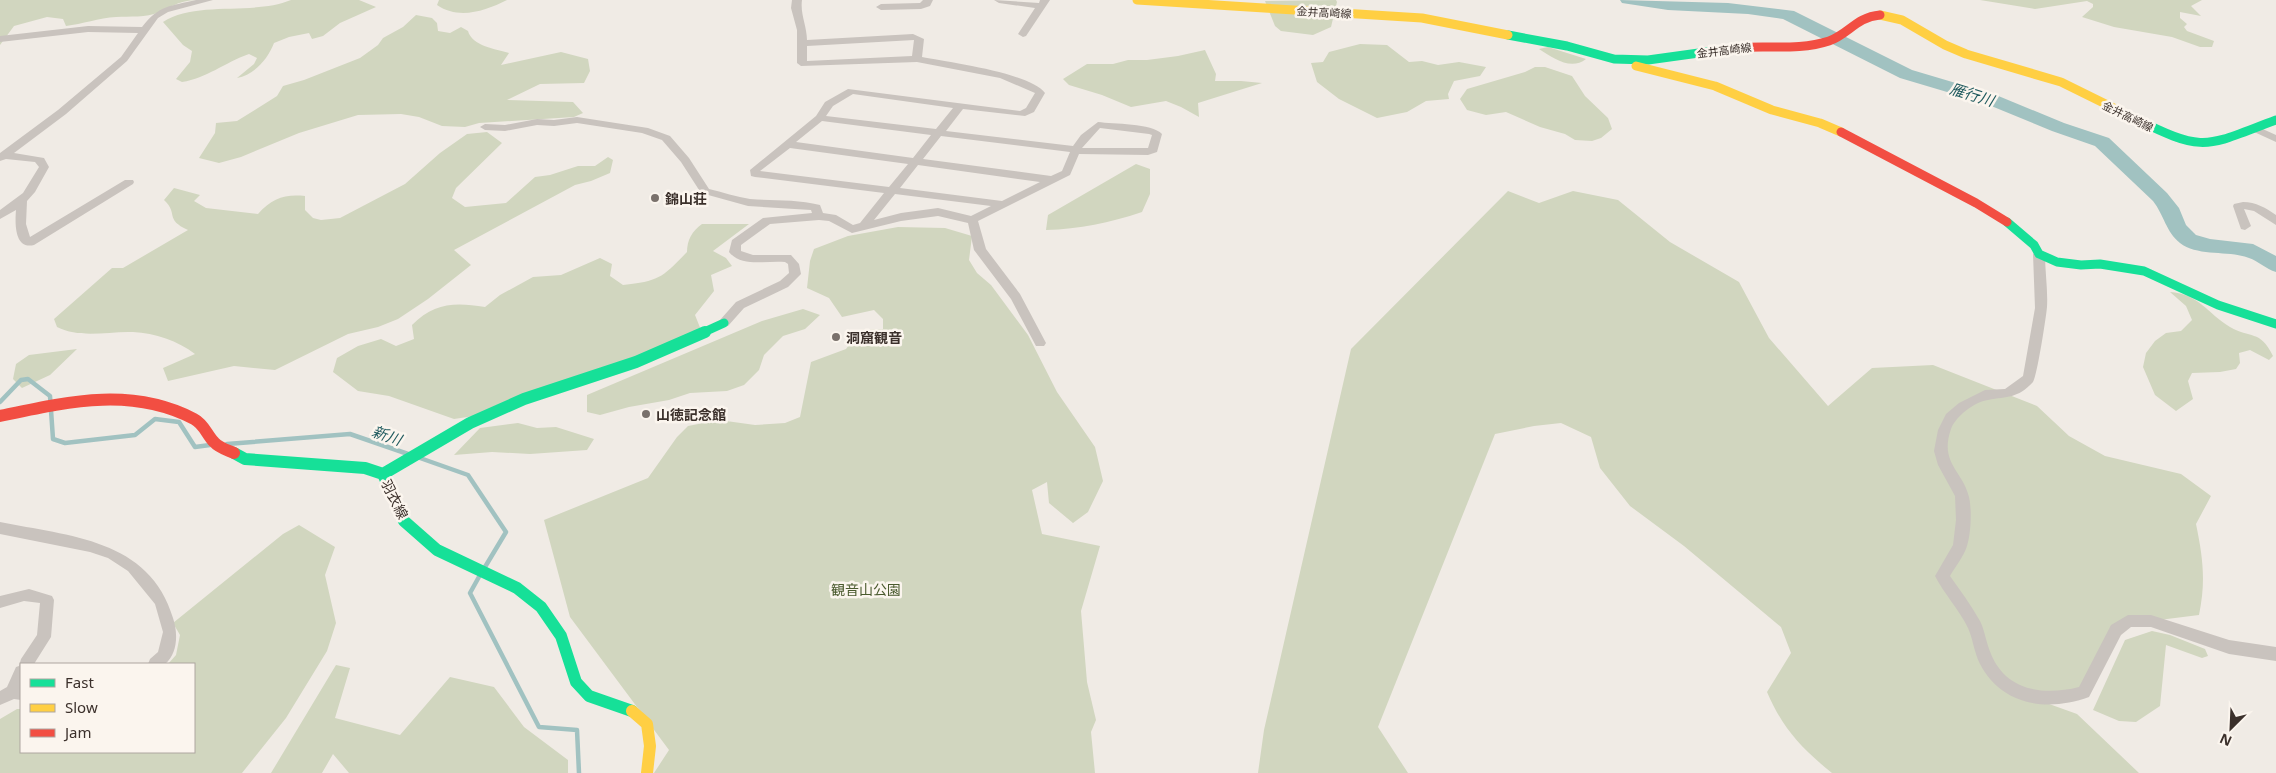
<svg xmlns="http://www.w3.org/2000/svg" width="2276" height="773" font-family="'Noto Sans','Noto Sans JP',sans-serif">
<rect width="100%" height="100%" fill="#f0ebe5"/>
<path fill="#d1d6bf" d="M 0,0 L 196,0 C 178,1 174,6 159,12 C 146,18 130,16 116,17 C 99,18 82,24 66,26 L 63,19 L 47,17 L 14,26 L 0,45 Z
M 291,0 L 359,0 L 376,7 L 340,23 L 323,36 L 312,39 L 309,33 L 289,37 L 274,43 C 268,59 254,75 237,78 L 254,64 L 257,58 L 249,54 C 224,63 207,78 182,82 L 176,79 L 190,62 L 192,51 L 183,45 L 163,22 C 196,0 252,16 291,0 Z
M 439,0 L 507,0 C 485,11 459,20 437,5 Z
M 1336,0 L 1337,2 L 1331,27 L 1313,35 L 1281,31 L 1275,26 L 1265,1 Z
M 1980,0 L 2202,0 L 2191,6 L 2201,16 L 2180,12 L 2180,18 L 2187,24 L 2184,27 L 2187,31 L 2214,41 L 2212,47 L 2200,47 L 2172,37 L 2114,27 L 2082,17 L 2093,7 L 2093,4 L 2087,1 L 2035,9 Z
M 416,15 L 432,18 L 437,23 L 438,31 L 450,33 L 461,27 L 468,31 C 472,46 496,49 509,53 L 501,65 L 561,52 L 588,59 L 590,71 L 584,83 L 540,84 L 507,100 L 573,102 L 583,113 L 574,117 L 479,123 L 465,127 L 442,126 L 419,117 L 401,114 L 358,115 L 299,133 L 241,157 L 219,163 L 199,158 L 215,133 L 216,123 L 237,121 L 277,96 L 283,86 L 304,80 L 360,58 L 378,45 L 383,38 L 403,27 Z
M 1360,44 L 1387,45 L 1409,62 L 1422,61 L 1438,65 L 1459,62 L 1486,67 L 1480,76 L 1454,81 L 1448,94 L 1449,99 L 1426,101 L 1407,112 L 1377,118 L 1339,99 L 1317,82 L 1311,63 L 1323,62 L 1329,52 Z
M 1548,47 L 1586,59 C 1571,71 1553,58 1539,49 Z
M 1205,50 L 1216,74 L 1215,81 L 1241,81 L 1262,83 L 1198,103 L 1199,117 L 1181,107 L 1166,101 L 1131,107 L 1102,95 L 1069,85 L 1063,79 L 1087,64 L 1113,64 L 1128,60 L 1147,60 L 1178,56 Z
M 1535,67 L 1545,67 L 1572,76 L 1585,96 L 1608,118 L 1612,129 L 1601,138 L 1592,141 L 1575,140 L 1565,134 L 1540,127 L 1506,112 L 1486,115 L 1467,110 L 1460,99 L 1467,89 L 1525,72 Z
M 487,132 L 502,143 L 456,188 L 452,198 L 465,207 L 506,203 L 535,177 L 550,175 L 578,166 L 595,166 L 608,157 L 613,160 L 610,173 L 591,181 L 575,185 L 454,250 L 471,265 L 428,299 L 398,319 L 378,327 L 348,334 L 275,370 L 234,366 L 168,381 L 163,368 L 195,354 C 178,341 155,333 133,332 C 108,331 81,339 57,327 L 54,319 L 112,268 L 123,268 L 188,230 C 164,219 179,214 164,200 L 174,188 L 200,195 L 194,201 L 206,208 L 258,214 C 272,198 285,194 305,196 L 305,210 L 313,218 L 321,220 L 340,218 L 405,184 L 440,153 L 467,134 Z
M 1136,164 L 1150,169 L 1150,194 L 1142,212 C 1109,223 1080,229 1046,230 L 1048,215 Z
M 1508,191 L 1539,203 L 1573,191 L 1618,200 L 1670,242 L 1739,282 L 1769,338 L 1828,406 L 1872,368 L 1933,365 L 2037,406 L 2069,436 L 2105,456 L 2181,474 L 2211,496 L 2196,524 C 2203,558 2206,581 2199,615 L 2151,621 L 2128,621 L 2084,692 L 2038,700 L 2077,714 L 2139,773 L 1832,773 C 1801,748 1783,729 1767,692 L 1791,653 L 1781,627 L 1684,546 L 1630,506 L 1600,468 L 1591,437 L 1561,423 L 1534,426 L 1495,434 L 1378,727 L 1408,773 L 1258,773 L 1264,730 L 1351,349 Z
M 702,224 L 749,224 L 713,251 L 726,258 L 732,266 L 711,275 L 714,291 L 695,315 L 701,330 L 631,359 L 474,416 L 454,419 L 389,396 L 358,391 L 333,372 L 337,358 L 358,346 L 381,339 L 396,346 L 414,339 L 412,325 C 434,303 454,302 485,307 L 500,295 L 533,277 L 561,275 L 600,258 L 612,264 L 610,276 L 623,285 C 659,281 662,278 687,252 C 687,240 692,231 702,224 Z
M 898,227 L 945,228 L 972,236 L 969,260 L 977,273 L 991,285 L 1028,335 L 1057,392 L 1095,447 L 1103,481 L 1088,512 L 1073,523 L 1049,503 L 1047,482 L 1032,490 L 1042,534 L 1100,546 L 1081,611 L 1087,682 L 1096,720 L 1091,732 L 1095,773 L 654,773 L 669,750 L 570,617 L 544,520 L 648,478 L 677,437 L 688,426 L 719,420 L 755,425 L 785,423 L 800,417 L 811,362 L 846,349 L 860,330 L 883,329 L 883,319 L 874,310 L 842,317 L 829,298 L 807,288 L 810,261 L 814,249 L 848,236 Z
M 2170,292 C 2199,294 2207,313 2230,327 C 2250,339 2260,329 2273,356 L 2269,360 L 2250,350 L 2239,353 L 2240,363 L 2236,369 L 2220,372 L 2192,373 L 2188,381 L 2193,399 L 2176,411 L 2155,395 L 2143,367 L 2146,353 L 2155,341 L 2166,333 L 2181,331 L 2192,320 L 2186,306 Z
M 803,309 L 820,315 L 805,329 L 783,336 L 764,355 L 759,370 L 744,385 L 727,391 L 690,393 L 669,400 L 629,407 L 600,415 L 587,412 L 587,395 L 762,321 Z
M 77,349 L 50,375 L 22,388 L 13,379 L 16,364 L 29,355 Z
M 518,423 L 537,428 L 556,427 L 594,439 L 587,450 L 530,454 L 492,452 L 454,455 L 480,428 Z
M 299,525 L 335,547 L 325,575 L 336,623 L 327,651 L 286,718 L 242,773 L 0,773 L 0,719 L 17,709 L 21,709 L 21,752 L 194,752 L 194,664 L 168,664 L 176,655 L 180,635 L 173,623 L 283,534 Z
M 2152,631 L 2170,635 L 2205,649 L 2208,656 L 2202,658 L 2166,645 L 2160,706 L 2136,722 L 2119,721 L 2093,710 L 2125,640 Z
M 336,665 L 350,668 L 335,718 L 400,735 L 450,677 L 494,687 L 524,727 L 568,760 L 568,773 L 349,773 L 333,754 L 322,773 L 271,773 Z"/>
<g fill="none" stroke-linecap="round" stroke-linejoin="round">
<path stroke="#a1c2c1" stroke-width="4.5" d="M 0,402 L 21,380 L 28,379 L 50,396 L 53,439 L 65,443 L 135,435 L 155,419 L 179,422 L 195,447 L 210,445
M 227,444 L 350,434 L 408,454
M 420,458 L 468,475 L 506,532 L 485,567
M 480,575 L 470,593 L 539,727 L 577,730 L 579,773"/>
<path fill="#a1c2c1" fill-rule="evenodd" d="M 1620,0 L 1728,3 L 1794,11 L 1912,70 L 1996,95 L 2064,123 L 2109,138 L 2167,193 L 2179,208 L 2186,225 L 2196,235 L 2210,239 L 2253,244 L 2276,256 L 2276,272 C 2266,269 2258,261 2249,258 C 2229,250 2198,257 2180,243 C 2166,232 2164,215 2153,201 L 2095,146 L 2052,131 L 1984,103 L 1900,78 L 1783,19 L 1748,14 L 1668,10 L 1622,3 Z"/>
<path fill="#c9c3be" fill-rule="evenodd" d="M 196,0 L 213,0 L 168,12 L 158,18 L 127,61 L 66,114 L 14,153 L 44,158 L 49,167 L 35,192 L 27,201 L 26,224 L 30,237 L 125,180 L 133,180 L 134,182 L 133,184 L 34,245 C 14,250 15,222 16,210 L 0,219 L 0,210 L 23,193 L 39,167 L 35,162 L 6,159 L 0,161 L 0,153 L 58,110 L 121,57 L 138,33 L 88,32 L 0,42 L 0,36 L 88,26 L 142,27 C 159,5 171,6 196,0 Z
M 792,0 L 802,0 C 800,14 807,26 807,40 L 913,34 L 924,39 L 922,57 C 948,62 1031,73 1045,93 L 1034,112 L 1025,116 L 963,109 L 946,131 L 1073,146 L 1081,135 L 1098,122 C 1113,124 1152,123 1162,134 L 1157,152 L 1148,155 L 1079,154 L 1070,175 L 978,221 L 986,249 L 1020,294 L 1046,343 L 1044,346 L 1036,346 L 1011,299 L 974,250 L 968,223 L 938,216 L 901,221 L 852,233 L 829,221 L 819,220 L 770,224 L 741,245 L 741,251 L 753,255 L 791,255 L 799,264 L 801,274 L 788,287 L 744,308 L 728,326 L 720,326 L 718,323 L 720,320 L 736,302 L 780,281 L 789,273 L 788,264 L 785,262 C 767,260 742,268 729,252 L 732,240 L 763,218 L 812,213 L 811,210 L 748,206 L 701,193 L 681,162 L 662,140 L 642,133 L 577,123 L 554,126 L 537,125 L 505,131 L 485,130 L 480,127 L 485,124 L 505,125 L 537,119 L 554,120 L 577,117 L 648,128 L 670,136 L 689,158 L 709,189 C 722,192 737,197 750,199 C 774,201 797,199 820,205 L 823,213 L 836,215 L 853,225 L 860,223 L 884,193 L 755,177 L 751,176 L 750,170 L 816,116 L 825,102 L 848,89 L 1020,111 L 1026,108 L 1035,93 L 1000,78 L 917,62 L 801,66 L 797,63 L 797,30 L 791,8 ZM 914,40 L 912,56 L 807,61 L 807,46 ZM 853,94 L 953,108 L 936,129 L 826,116 L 833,106 ZM 822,121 L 931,135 L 913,158 L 796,142 ZM 1100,128 L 1149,134 L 1152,135 L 1148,148 L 1082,148 ZM 941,136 L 1070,152 L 1062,171 L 1051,176 L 923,159 ZM 790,148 L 908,164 L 889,187 L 760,171 ZM 918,165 L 1040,182 L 1002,201 L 900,188 ZM 895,194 L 991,206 L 971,216 L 938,208 L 901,213 L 874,220 Z
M 923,0 L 933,0 L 930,6 L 921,9 L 881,10 L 876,7 L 881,4 L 920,3 Z
M 994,0 L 1039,3 L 1040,0 L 1050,0 L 1026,36 L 1023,37 L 1018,34 L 1035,8 L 999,3 Z
M 2256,126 L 2276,135 L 2276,142 L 2252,131 L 2251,129 Z
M 2243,202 C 2256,202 2266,208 2276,215 L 2276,225 L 2254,211 L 2244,209 L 2251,226 L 2245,230 L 2241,229 L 2233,206 L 2234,204 Z
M 2039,250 L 2045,254 C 2045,272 2048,290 2047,307 C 2046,318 2037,376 2033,382 C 2017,399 2008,396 1988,400 C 1974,402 1956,416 1951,429 C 1939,463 1963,471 1969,497 C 1972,510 1971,533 1967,546 C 1964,556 1955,567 1950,576 C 1960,590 1971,605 1980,621 C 1985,631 1986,643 1991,654 C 2006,691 2044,696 2079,687 L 2111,625 L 2128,615 L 2151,615 L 2229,640 L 2276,647 L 2276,661 L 2229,654 L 2151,627 L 2131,627 L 2121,635 L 2089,697 C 2048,712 2002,706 1980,664 C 1974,652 1973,639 1968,628 C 1959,609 1944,594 1935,576 L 1953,545 L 1956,520 L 1955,496 L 1938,465 L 1934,451 L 1938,430 L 1946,414 L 1959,403 L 1985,390 L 2005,389 L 2023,376 L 2035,308 L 2033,254 Z
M 0,522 C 69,536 150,539 173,618 C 178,633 178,653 165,664 L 148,664 L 150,659 L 158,652 L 163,632 L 155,604 L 128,571 L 108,558 L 90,552 L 0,534 Z
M 29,589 L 52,596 L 54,600 L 51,637 L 34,664 L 21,664 L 21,700 L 14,699 L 0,705 L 0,691 L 7,687 L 16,667 L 19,666 L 21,659 L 37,635 L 40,603 L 24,601 L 0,608 L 0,596 Z"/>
<path stroke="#16e098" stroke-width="9" d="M 1508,35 L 1567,46 L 1614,59 L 1648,60 L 1735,48
M 2136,119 C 2206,154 2206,146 2276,120
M 2007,222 L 2034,245 L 2039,254 L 2057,262 L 2081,265 L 2100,264 L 2144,271 L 2218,305 L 2276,324
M 702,333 L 724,323"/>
<path stroke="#16e098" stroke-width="12" d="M 234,453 L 245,459 L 365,468 L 383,474 L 404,521 L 437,550 L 517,588 L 541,607 L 561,636 L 576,682 L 589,696 L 632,711
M 383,474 L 470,423 L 524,399 L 636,362 L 705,332"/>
<path stroke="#ffcf43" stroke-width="9" d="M 1137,0 L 1422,18 L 1508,35
M 1880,15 L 1902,20 L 1945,45 L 1966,54 L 2061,82 L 2136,119
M 1636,66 L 1715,86 L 1772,110 L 1820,123 L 1841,132"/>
<path stroke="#ffcf43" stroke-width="12" d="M 632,711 L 647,724 L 650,746 L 647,773"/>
<path stroke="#f24e42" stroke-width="9" d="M 1735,48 C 1765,45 1799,51 1829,41 C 1849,34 1856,17 1880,15
M 1841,132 L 1976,203 L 2007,222"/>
<path stroke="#f24e42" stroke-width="12" d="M 0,416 C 66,402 131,386 194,419 C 204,424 207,435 214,442 C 219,448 227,450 234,453"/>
</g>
<g fill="#7a716c" stroke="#fbf5ee" stroke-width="2">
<circle cx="655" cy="198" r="5"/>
<circle cx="836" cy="337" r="5"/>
<circle cx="646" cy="414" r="5"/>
</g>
<g text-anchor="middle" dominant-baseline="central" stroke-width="5" stroke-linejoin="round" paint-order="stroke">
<g font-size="11" fill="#3b302b" stroke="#fbf5ee">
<text transform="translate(1324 12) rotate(3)">金井高崎線</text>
<text transform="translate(1724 50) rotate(-7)">金井高崎線</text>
<text transform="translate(2128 116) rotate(26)">金井高崎線</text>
</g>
<g font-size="14" font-weight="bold" fill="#3b302b" stroke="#fbf5ee" text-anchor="start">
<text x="665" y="198">錦山荘</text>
<text x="846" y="337">洞窟観音</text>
<text x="656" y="414">山徳記念館</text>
</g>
<g font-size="14" fill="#3b302b" stroke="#fbf5ee">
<text transform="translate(395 499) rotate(64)">羽衣線</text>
</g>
<g font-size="14" fill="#4a5a2e" stroke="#fbf5ee">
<text x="866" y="589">観音山公園</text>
</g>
<g font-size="15" font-style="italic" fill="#1f5a5e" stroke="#fbf5ee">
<text transform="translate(1972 94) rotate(17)">雁行川</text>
<text transform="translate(387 435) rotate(19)">新川</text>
</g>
</g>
<rect x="20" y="663" width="175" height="90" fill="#fbf5ee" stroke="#aea6a0"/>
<rect x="30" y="679" width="25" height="8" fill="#16e098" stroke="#aea6a0"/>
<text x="65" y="688" font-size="15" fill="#3b302b">Fast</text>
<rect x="30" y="704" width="25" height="8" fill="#ffcf43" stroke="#aea6a0"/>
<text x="65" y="713" font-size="15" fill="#3b302b">Slow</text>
<rect x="30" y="729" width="25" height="8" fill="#f24e42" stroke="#aea6a0"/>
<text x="65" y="738" font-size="15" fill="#3b302b">Jam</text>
<g transform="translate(2231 728) rotate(204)" stroke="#fbf5ee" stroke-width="4" paint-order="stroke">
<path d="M0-4L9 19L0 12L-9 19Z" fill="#3b302b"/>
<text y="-8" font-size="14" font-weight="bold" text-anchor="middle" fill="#3b302b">N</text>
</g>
</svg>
